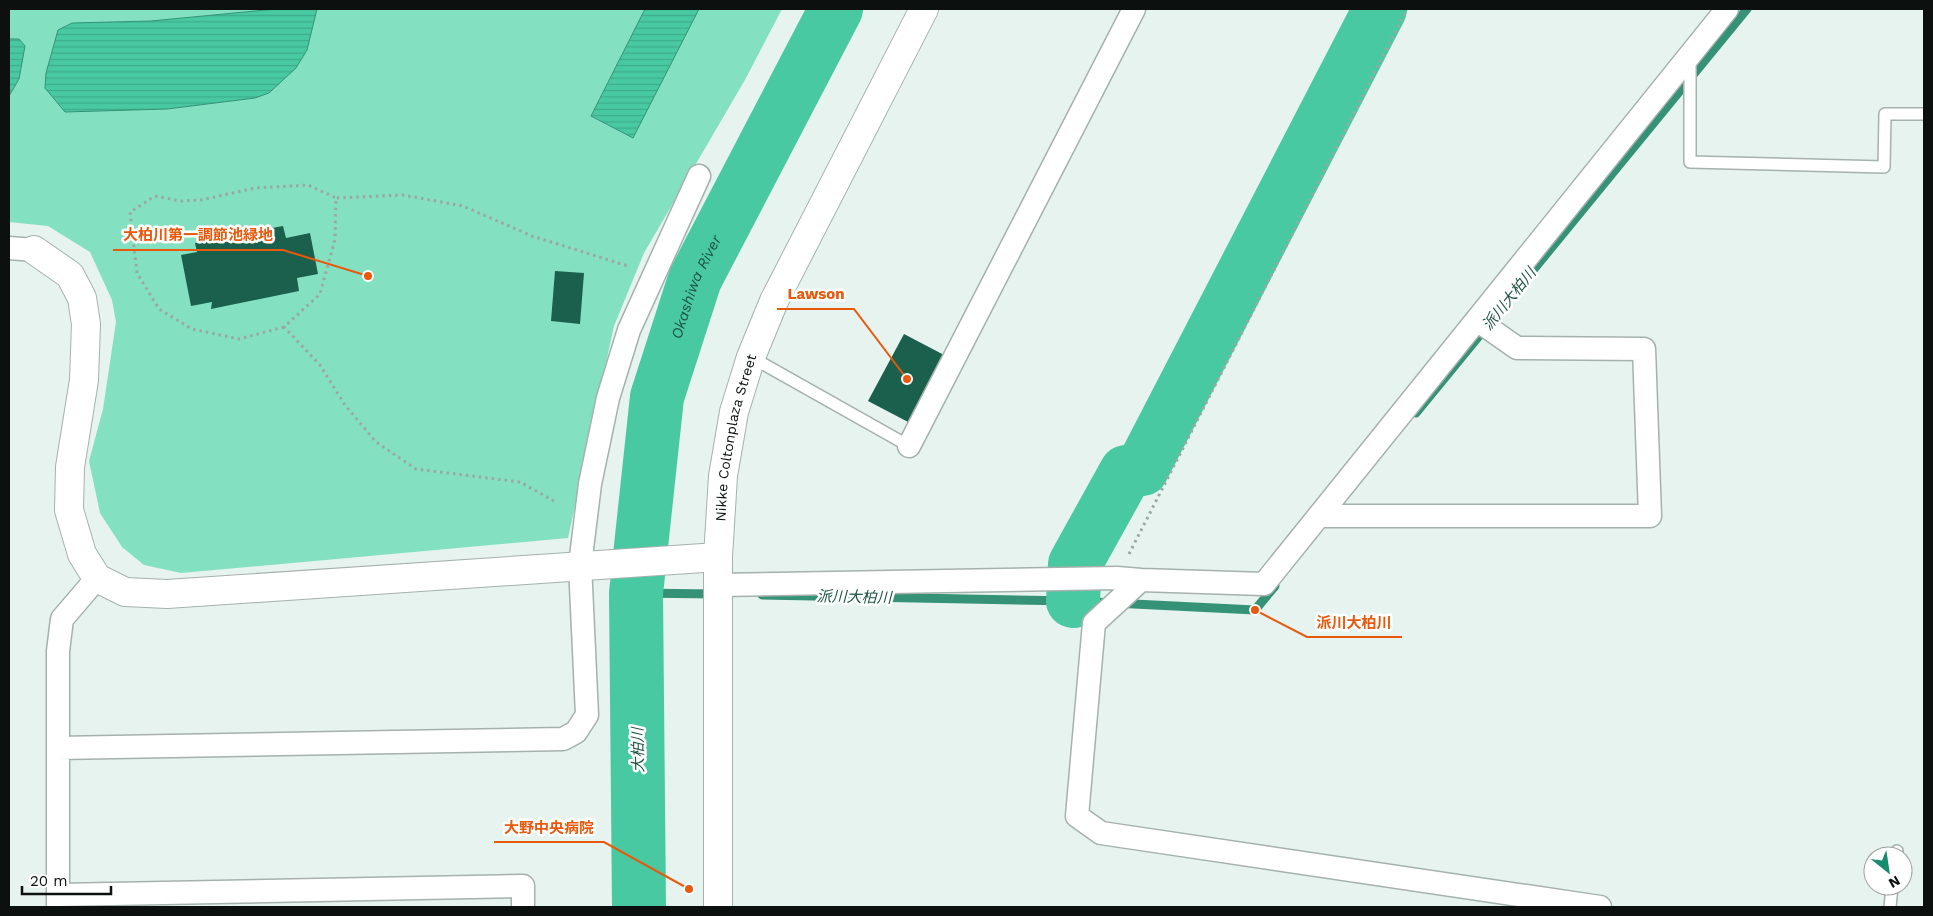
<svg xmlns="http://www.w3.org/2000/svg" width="1933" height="916" font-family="'Work Sans','Noto Sans JP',sans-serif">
<defs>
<pattern id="water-rules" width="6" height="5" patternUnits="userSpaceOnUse" patternTransform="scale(1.25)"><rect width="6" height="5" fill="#48c9a2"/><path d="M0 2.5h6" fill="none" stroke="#3eac8a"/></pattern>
</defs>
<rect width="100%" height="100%" fill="#e6f3ee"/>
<path fill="#83e0c0" d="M 9,9 L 782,9 L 746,78 L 644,253 L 614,326 L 568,538 L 181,573 L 144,565 L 122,547 L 100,513 L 89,461 L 103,409 L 116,322 L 112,300 L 90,252 L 48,226 L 9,222 Z"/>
<path fill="url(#water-rules)" stroke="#369276" d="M 276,9 L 317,9 L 307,50 L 296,68 L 269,93 L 255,98 L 167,109 L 65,112 L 45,88 L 46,73 L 58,30 L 72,23 L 151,21 Z
M 645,9 L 699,9 L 633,138 L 591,116 Z
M 9,39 L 19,39 L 25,46 L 19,79 L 9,96 Z"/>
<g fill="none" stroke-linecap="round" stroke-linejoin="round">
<path stroke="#369276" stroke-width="9" d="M 1416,413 L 1747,9
M 636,593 L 716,594
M 762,595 L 1073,601 L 1255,610 L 1275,586"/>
<g stroke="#48c9a2" stroke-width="54">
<path d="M 1073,601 L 1075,564 L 1126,472 L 1142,469 L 1380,9"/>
<path id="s1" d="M 639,907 L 636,593 L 657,397 L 695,279 L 836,9"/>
</g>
</g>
<path fill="#1b604c" d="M 283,226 L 286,238 L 310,233 L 318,274 L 297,278 L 299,291 L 211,309 L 212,302 L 191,306 L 181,255 L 197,252 L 195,243 Z
M 555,271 L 584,273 L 580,324 L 551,321 Z
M 904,334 L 946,356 L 910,423 L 868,401 Z"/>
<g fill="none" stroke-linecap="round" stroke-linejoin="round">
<g stroke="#a5b1ac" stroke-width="14">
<path id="service" d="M 1690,60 L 1690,162 L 1884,167 L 1885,114 L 1924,114
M 751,357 L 909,446
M 1896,856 L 1897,851
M 1890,907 L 1892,886"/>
</g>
<g stroke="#a5b1ac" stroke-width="25">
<path id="minor" d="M 9,248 L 34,250
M 909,446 L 1134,9
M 1319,516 L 1650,516 L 1644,349 L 1517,348 L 1477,320
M 1141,580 L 1094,623 L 1077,816 L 1101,833 L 1600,907
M 718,585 L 1117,578 L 1141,580 L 1264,584 L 1727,9
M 58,748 L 563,739 L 576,732 L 587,715 L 580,565 L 590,484 L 608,398 L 629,330 L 699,176
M 58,895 L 523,886 L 523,907
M 58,907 L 58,651 L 62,619 L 97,578"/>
</g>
<g stroke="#a5b1ac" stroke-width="30">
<g id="tertiary">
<path d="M 34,250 L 70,275 L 82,298 L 86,324 L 84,380 L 70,467 L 69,510 L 82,554 L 97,578 L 125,592 L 167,594 L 718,557"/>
<path id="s2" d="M 718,907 L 718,557 L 723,476 L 734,412 L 751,357 L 774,301 L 924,9"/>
</g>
</g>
<path stroke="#9ca7a3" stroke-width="3" stroke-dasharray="2.5 4" stroke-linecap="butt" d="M 284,327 L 239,339 L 192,329 L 159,309 L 137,273 L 130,212 L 155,196 L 181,201 L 201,200 L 255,188 L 308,185 L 336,198
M 554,501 L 520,482 L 416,469 L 376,442 L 345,405 L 320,365 L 284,327 L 320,294 L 335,239 L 336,198 L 403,195 L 463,206 L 532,236 L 628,266
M 1129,554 L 1407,9"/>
<use href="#service" stroke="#fff" stroke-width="11"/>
<use href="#minor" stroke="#fff" stroke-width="22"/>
<use href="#tertiary" stroke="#fff" stroke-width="28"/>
</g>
<g text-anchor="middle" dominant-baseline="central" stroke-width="5" stroke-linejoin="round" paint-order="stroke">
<g font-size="14" fill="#0c110f" stroke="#fff">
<text stroke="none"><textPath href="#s2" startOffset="471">Nikke Coltonplaza Street</textPath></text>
</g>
<g font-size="15" font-style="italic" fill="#1f5443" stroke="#fff">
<text stroke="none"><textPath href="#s1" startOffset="628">Okashiwa River</textPath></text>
<text transform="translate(1509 299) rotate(-51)">派川大柏川</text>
<text transform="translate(854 597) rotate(1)">派川大柏川</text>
<text transform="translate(638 750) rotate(-91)">大柏川</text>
</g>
</g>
<path fill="none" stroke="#e8590c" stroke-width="2" d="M368 276L283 250H113M907 379L854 309H777M1255 610L1307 637H1402M689 889L604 842H494"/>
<g fill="#e8590c" stroke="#fff" stroke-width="2">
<circle cx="368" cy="276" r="5"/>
<circle cx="907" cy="379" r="5"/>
<circle cx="1255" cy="610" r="5"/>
<circle cx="689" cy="889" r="5"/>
</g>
<g font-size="15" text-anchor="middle" font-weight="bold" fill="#e8590c" stroke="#fff" stroke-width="5" stroke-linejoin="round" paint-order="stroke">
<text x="198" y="240">大柏川第一調節池緑地</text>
<text x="816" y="299">Lawson</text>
<text x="1354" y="628">派川大柏川</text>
<text x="549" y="833">大野中央病院</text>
</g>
<rect width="1933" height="916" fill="none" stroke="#0c110f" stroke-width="20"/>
<g transform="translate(1888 871) rotate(150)"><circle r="24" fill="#ffffff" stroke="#9ea09f"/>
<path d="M0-4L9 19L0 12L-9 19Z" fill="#188c6e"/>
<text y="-8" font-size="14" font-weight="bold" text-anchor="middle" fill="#0c110f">N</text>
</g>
<path d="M22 886v8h89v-8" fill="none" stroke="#0c110f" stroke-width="2.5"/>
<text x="30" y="886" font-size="15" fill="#0c110f" stroke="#ffffff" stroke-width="4" paint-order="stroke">20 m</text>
</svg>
